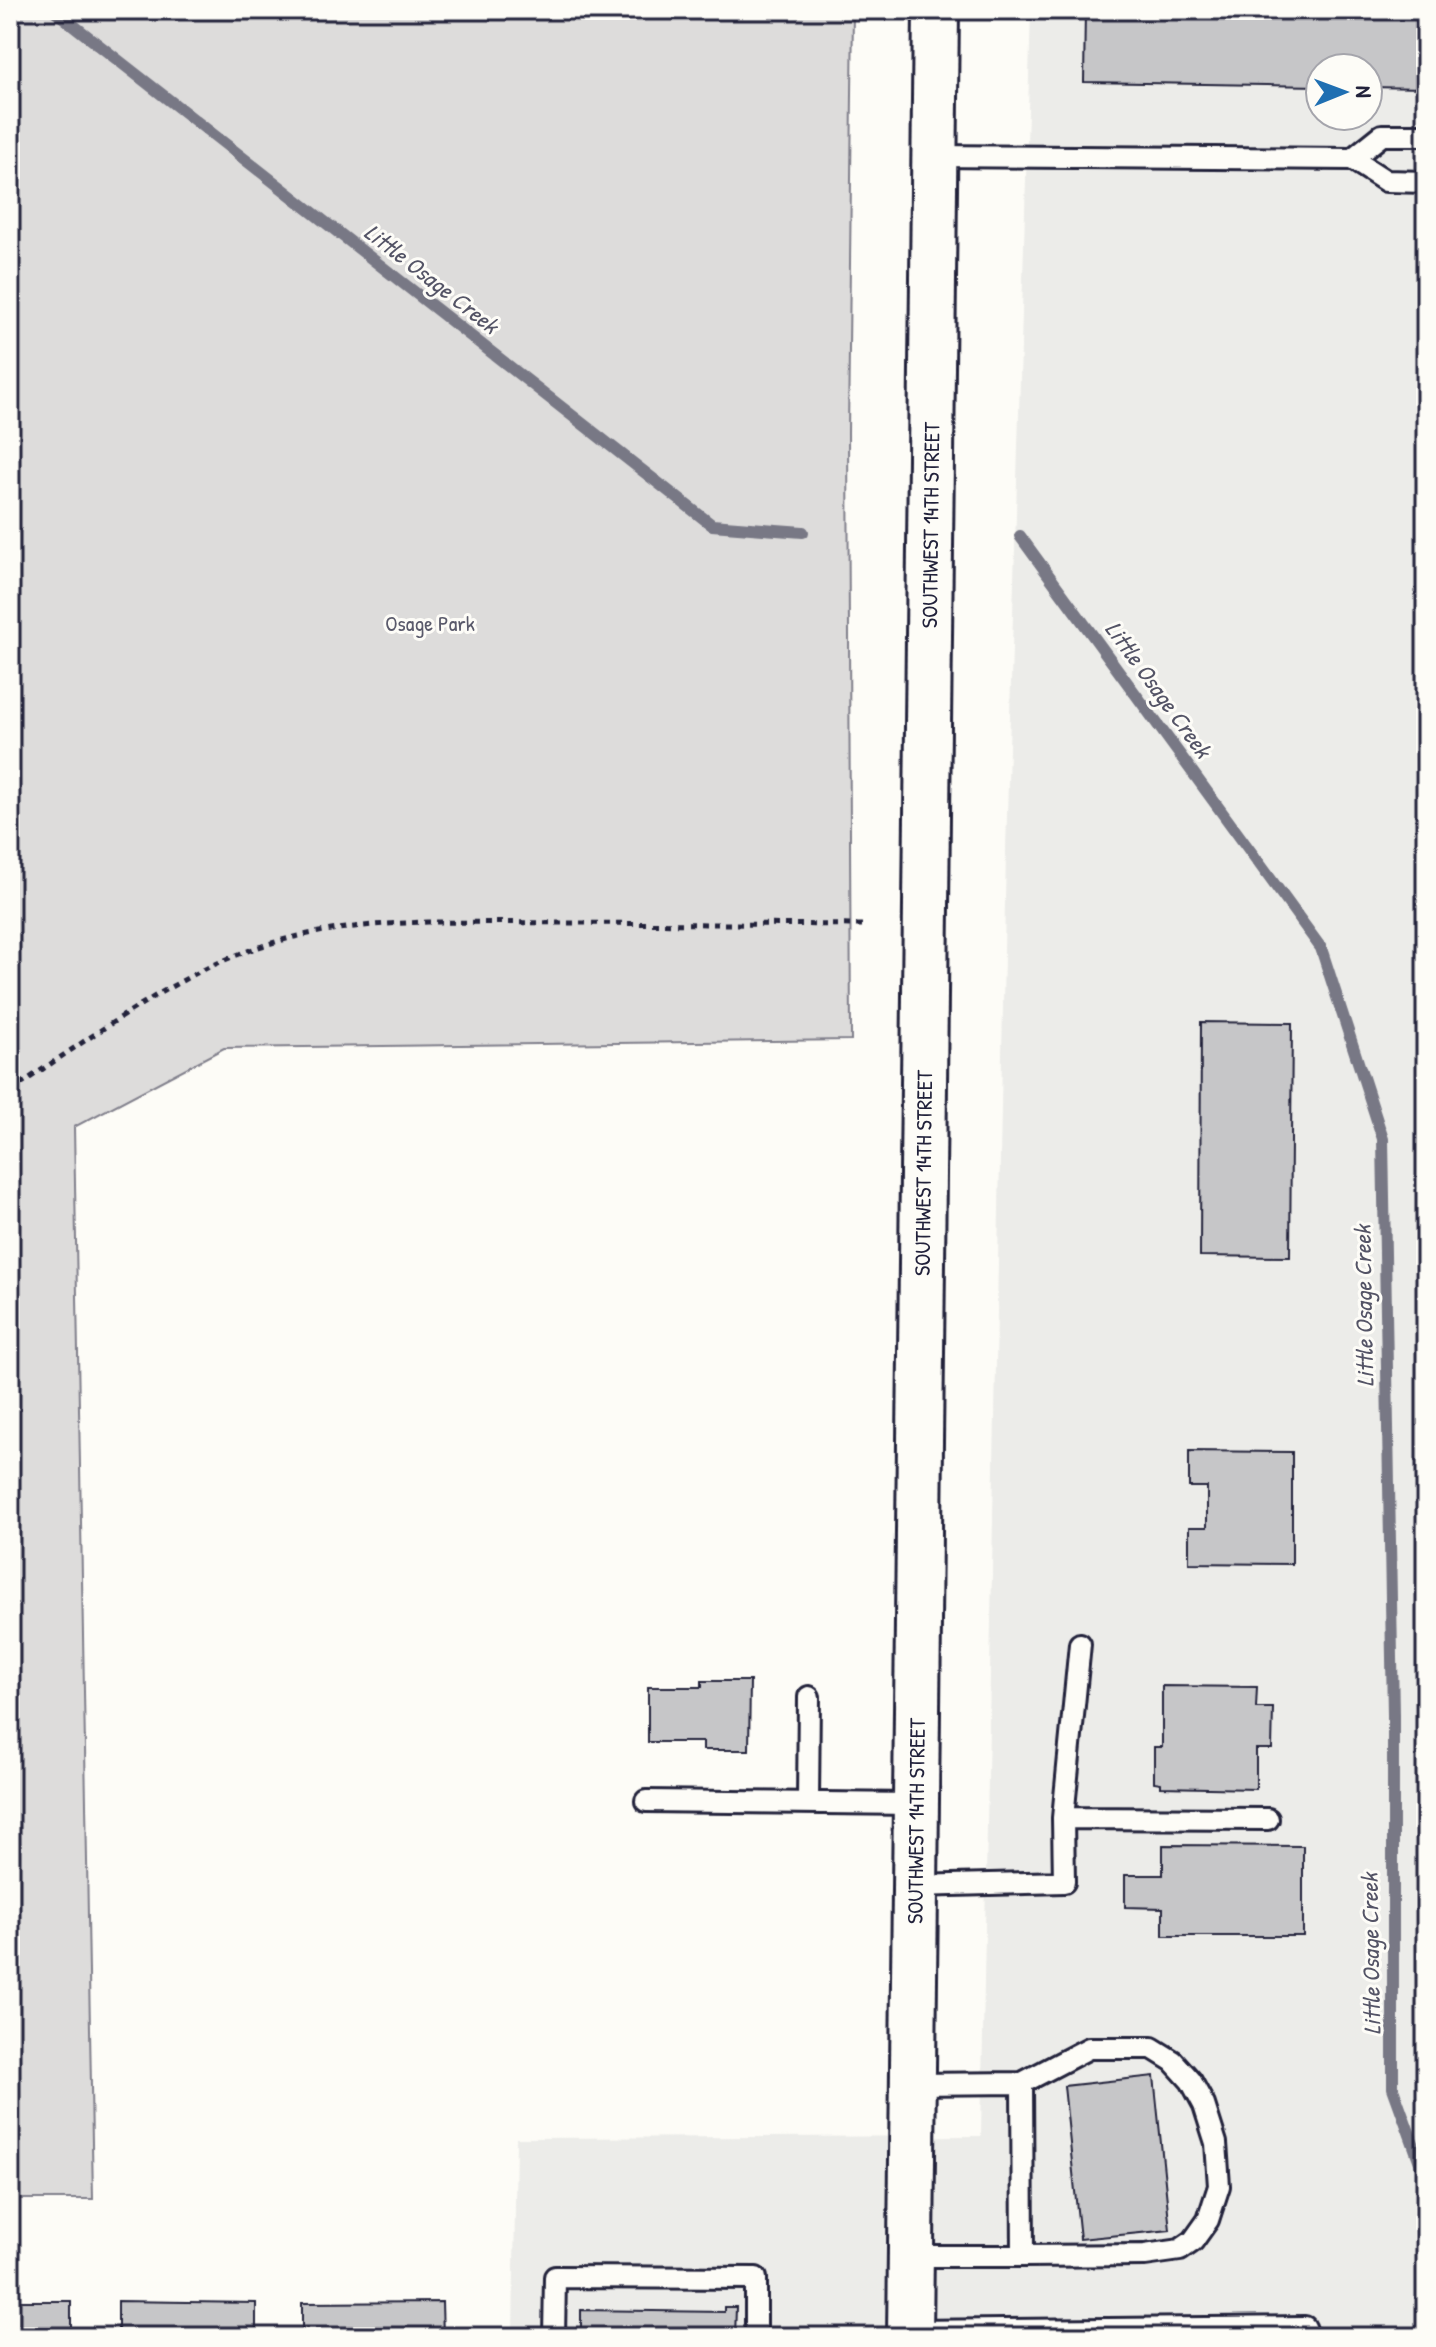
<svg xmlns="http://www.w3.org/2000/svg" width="1436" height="2347" font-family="'Patrick Hand',sans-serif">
<rect width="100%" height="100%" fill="#fdfcf7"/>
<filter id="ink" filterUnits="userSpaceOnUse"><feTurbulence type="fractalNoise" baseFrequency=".0125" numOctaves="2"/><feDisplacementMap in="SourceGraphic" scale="16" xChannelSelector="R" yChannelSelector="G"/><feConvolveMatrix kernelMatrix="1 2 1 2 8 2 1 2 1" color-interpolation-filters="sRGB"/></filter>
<g filter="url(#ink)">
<path fill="#ecece9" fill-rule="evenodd" d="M 1031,10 L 1426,10 L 1426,2337 L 513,2337 L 516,2138 L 981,2136 L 1006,849 ZM 1320,68 L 1368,68 L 1368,116 L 1320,116 Z"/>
<path fill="#dddcdb" stroke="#807f8b" stroke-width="2" d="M 10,10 L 853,10 L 848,432 L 851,1040 L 224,1048 L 74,1127 L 93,2199 L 10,2199 Z"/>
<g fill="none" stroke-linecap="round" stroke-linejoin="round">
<path stroke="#787885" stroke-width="12" d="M 54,10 L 712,525 L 803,532
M 1020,536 L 1321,948 L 1383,1139 L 1393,1715 L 1393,2088 L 1426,2179"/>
</g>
<path fill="#c6c6c8" stroke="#22223b" stroke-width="2" d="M 1085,10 L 1426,10 L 1426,88 L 1368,87 L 1368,68 L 1320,68 L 1320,86 L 1084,82 Z
M 1201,1022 L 1292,1023 L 1290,1257 L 1200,1256 Z
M 1189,1451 L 1292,1452 L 1292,1564 L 1189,1563 L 1189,1527 L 1207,1527 L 1207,1487 L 1189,1487 Z
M 702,1681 L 750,1681 L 749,1750 L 703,1750 L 703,1742 L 648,1742 L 648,1687 L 702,1687 Z
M 1162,1686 L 1257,1687 L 1256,1708 L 1273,1708 L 1272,1749 L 1256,1749 L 1256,1789 L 1161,1787 L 1161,1783 L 1154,1782 L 1154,1747 L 1162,1747 Z
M 1163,1845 L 1303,1846 L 1303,1936 L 1163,1936 L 1163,1908 L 1125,1907 L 1125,1875 L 1163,1875 Z
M 1154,2076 L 1170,2230 L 1080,2239 L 1064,2086 Z
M 10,2301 L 71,2301 L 71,2337 L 10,2337 Z
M 118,2301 L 256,2303 L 256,2337 L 118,2337 Z
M 442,2302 L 443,2337 L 302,2337 L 302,2303 Z
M 724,2307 L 736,2307 L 735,2337 L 581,2337 L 581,2310 L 724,2312 Z"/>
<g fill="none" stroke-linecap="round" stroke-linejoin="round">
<g stroke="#22223b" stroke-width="26">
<path id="service" d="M 934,156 L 1352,159 L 1386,181 L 1426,182
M 1352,159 L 1382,135 L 1426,135
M 646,1801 L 915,1804
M 808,1802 L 809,1697
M 1063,1818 L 1268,1819
M 915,1886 L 1064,1882 L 1063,1818 L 1080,1644
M 1022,2083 L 1089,2048 L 1152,2048 L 1173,2061 L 1191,2081 L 1204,2105 L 1216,2143 L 1219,2186 L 1208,2220 L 1193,2241 L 1180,2250 L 1145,2255 L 1023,2256
M 910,2256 L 1023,2256 L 1022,2083 L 912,2084
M 910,2331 L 1305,2327 L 1308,2337
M 554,2337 L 555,2277 L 756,2278 L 756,2337"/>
</g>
<g stroke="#22223b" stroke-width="50">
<g id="primary">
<path id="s1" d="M 910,2337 L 936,10"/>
</g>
</g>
<path stroke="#22223b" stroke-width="5" stroke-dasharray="6 6" stroke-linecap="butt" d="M 10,1091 C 85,1042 169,978 253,949 C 310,929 369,924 428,922 L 864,925"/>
<use href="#service" stroke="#fdfcf7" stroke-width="20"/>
<use href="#primary" stroke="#fdfcf7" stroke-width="44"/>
</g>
</g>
<g text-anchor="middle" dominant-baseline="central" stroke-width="6" stroke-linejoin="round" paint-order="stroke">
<g font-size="22" fill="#22223b" stroke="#fdfcf7">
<text stroke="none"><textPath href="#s1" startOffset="1812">SOUTHWEST 14TH STREET</textPath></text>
<text stroke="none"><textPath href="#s1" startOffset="1164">SOUTHWEST 14TH STREET</textPath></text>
<text stroke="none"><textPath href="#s1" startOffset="516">SOUTHWEST 14TH STREET</textPath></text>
</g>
<g font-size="22" fill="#5a5a6b" stroke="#fdfcf7">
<text x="430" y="623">Osage Park</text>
</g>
<g font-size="24" font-style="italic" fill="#545466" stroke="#fdfcf7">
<text transform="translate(432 278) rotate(38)">Little Osage Creek</text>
<text transform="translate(1159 689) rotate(54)">Little Osage Creek</text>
<text transform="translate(1363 1306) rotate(-91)">Little Osage Creek</text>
<text transform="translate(1370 1954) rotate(-91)">Little Osage Creek</text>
</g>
</g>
<rect width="1436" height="2347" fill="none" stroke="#fdfcf7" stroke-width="40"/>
<rect x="20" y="20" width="1396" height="2307" fill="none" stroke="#22223b" stroke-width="3" filter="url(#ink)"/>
<g transform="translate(1344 92) rotate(89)"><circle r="38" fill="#fdfcf7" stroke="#a5a5ac" stroke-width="2"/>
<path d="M0-6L14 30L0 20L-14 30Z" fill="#1f6fb2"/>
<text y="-12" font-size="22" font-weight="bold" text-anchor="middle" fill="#22223b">N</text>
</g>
</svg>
